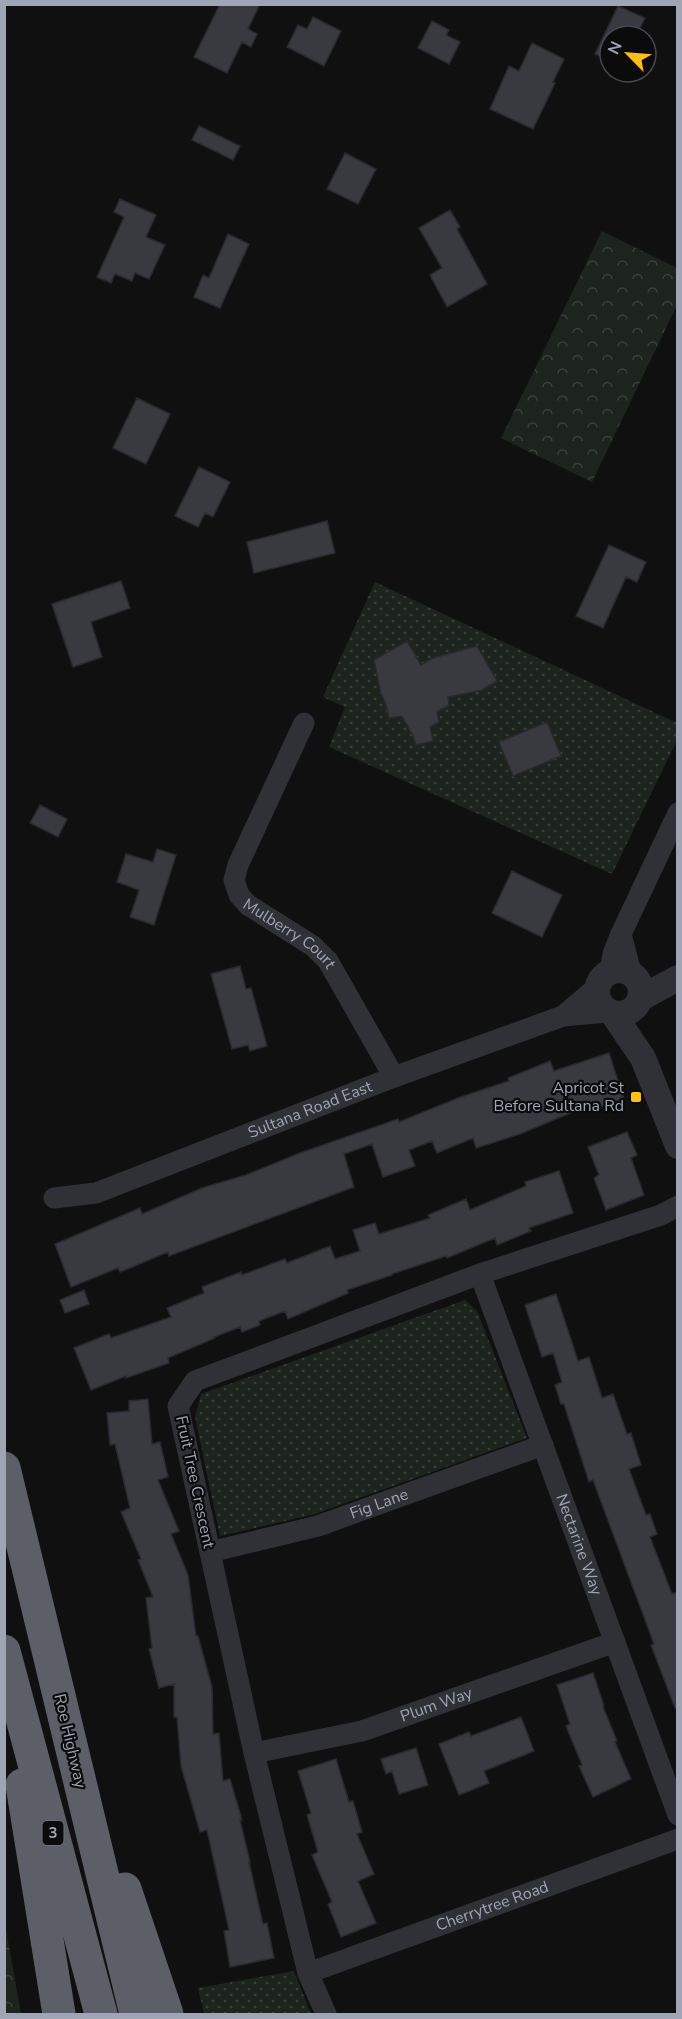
<svg xmlns="http://www.w3.org/2000/svg" width="682" height="2019" font-family="'Nunito Sans',sans-serif">
<defs>
<pattern id="grass-dots" width="8" height="8" patternUnits="userSpaceOnUse" patternTransform="scale(1.5)"><rect width="8" height="8" fill="#1c241d"/><path d="M2 2h.1M6 6h.1" fill="none" stroke="#3a413b" stroke-width="1.8" stroke-linecap="round"/></pattern>
<pattern id="forest-crowns" width="20" height="18" patternUnits="userSpaceOnUse" patternTransform="scale(1.5)"><rect width="20" height="18" fill="#1c241d"/><path d="M2 6a3 3 0 1 1 6 0M12 15a3 3 0 1 1 6 0" fill="none" stroke="#3a413b"/></pattern>
</defs>
<rect width="100%" height="100%" fill="#101011"/>
<path fill="url(#grass-dots)" d="M 375,582 L 677,723 L 677,740 L 612,874 L 329,747 L 345,707 L 323,697 Z
M 465,1300 L 477,1311 L 527,1438 L 315,1514 L 220,1536 L 195,1417 L 201,1394 Z
M 294,1971 L 311,2014 L 204,2014 L 198,1988 Z"/>
<path fill="url(#forest-crowns)" d="M 602,231 L 677,268 L 677,305 L 592,482 L 501,438 Z
M 5,1923 L 21,2014 L 5,2014 Z"/>
<path fill="#393a40" stroke="#2a292e" stroke-width="1.5" d="M 220,4 L 260,4 L 248,29 L 257,34 L 251,47 L 242,42 L 227,73 L 194,57 Z
M 618,6 L 645,18 L 636,36 L 610,36 L 610,61 L 595,54 Z
M 313,17 L 341,31 L 324,66 L 287,47 L 298,25 L 307,29 Z
M 432,21 L 449,30 L 446,35 L 460,42 L 449,64 L 418,48 Z
M 532,43 L 564,59 L 553,82 L 555,83 L 533,129 L 490,109 L 509,66 L 519,71 Z
M 199,126 L 240,146 L 233,160 L 192,140 Z
M 345,153 L 376,169 L 358,204 L 327,189 Z
M 120,199 L 156,215 L 146,237 L 165,245 L 149,279 L 135,273 L 132,281 L 115,274 L 111,283 L 97,277 L 124,217 L 114,212 Z
M 450,210 L 460,227 L 457,229 L 487,284 L 447,307 L 430,275 L 442,268 L 419,228 Z
M 228,234 L 249,244 L 220,308 L 194,297 L 203,275 L 209,278 Z
M 137,398 L 170,414 L 146,464 L 113,448 Z
M 199,467 L 230,482 L 213,517 L 205,513 L 198,527 L 175,516 Z
M 327,521 L 335,553 L 254,573 L 247,542 Z
M 609,545 L 646,562 L 637,582 L 626,577 L 603,628 L 576,616 Z
M 121,581 L 130,608 L 91,622 L 102,657 L 73,667 L 52,604 Z
M 407,641 L 421,665 L 433,658 L 477,646 L 497,681 L 482,690 L 448,697 L 449,705 L 437,712 L 439,722 L 430,727 L 433,741 L 416,745 L 413,736 L 402,716 L 389,718 L 386,704 L 381,694 L 374,660 Z
M 547,722 L 561,756 L 513,776 L 499,742 Z
M 40,805 L 67,819 L 58,837 L 30,823 Z
M 157,849 L 176,855 L 154,925 L 130,917 L 139,890 L 117,882 L 126,854 L 153,862 Z
M 512,871 L 562,895 L 542,937 L 492,913 Z
M 240,966 L 246,989 L 251,988 L 267,1046 L 250,1051 L 248,1045 L 232,1049 L 211,974 Z
M 609,1053 L 624,1099 L 584,1112 L 582,1108 L 520,1134 L 476,1148 L 473,1138 L 437,1153 L 432,1141 L 409,1150 L 415,1166 L 383,1177 L 372,1144 L 344,1154 L 354,1187 L 169,1256 L 168,1252 L 120,1272 L 118,1268 L 71,1287 L 55,1244 L 140,1208 L 142,1214 L 202,1188 L 246,1175 L 300,1153 L 398,1119 L 399,1122 L 458,1098 L 509,1081 L 508,1078 L 550,1061 L 554,1071 Z
M 627,1132 L 637,1155 L 631,1158 L 644,1195 L 606,1210 L 594,1178 L 599,1175 L 588,1147 Z
M 559,1171 L 573,1213 L 529,1228 L 531,1231 L 497,1245 L 495,1238 L 447,1258 L 446,1256 L 392,1274 L 392,1275 L 347,1290 L 348,1293 L 288,1319 L 285,1311 L 259,1321 L 260,1325 L 242,1332 L 240,1327 L 214,1337 L 215,1338 L 168,1358 L 169,1363 L 126,1378 L 126,1376 L 91,1390 L 74,1348 L 109,1334 L 111,1338 L 171,1317 L 167,1308 L 204,1293 L 202,1287 L 241,1272 L 242,1275 L 285,1259 L 287,1263 L 330,1246 L 335,1259 L 360,1251 L 353,1230 L 375,1223 L 379,1234 L 430,1218 L 428,1215 L 466,1199 L 470,1210 L 526,1186 L 525,1182 Z
M 84,1290 L 89,1304 L 65,1313 L 60,1300 Z
M 556,1294 L 578,1361 L 589,1357 L 602,1398 L 613,1394 L 627,1434 L 631,1433 L 641,1465 L 629,1469 L 646,1515 L 650,1514 L 657,1534 L 650,1537 L 672,1594 L 678,1592 L 678,1708 L 675,1708 L 651,1645 L 654,1644 L 593,1480 L 589,1482 L 564,1404 L 561,1404 L 555,1385 L 562,1382 L 553,1353 L 542,1357 L 525,1305 Z
M 148,1399 L 152,1444 L 160,1442 L 168,1477 L 158,1480 L 179,1531 L 171,1534 L 188,1575 L 196,1636 L 198,1636 L 212,1687 L 213,1734 L 219,1733 L 223,1781 L 230,1779 L 242,1820 L 240,1820 L 250,1862 L 249,1862 L 263,1924 L 267,1923 L 274,1958 L 230,1967 L 224,1931 L 229,1930 L 207,1830 L 200,1832 L 181,1766 L 177,1717 L 174,1717 L 174,1684 L 159,1688 L 149,1649 L 152,1648 L 146,1598 L 153,1597 L 138,1560 L 141,1559 L 121,1512 L 130,1508 L 115,1444 L 110,1445 L 107,1413 L 129,1411 L 129,1401 Z
M 593,1673 L 604,1706 L 603,1707 L 617,1741 L 615,1742 L 631,1779 L 593,1797 L 579,1766 L 582,1765 L 566,1726 L 570,1724 L 557,1685 Z
M 521,1717 L 534,1751 L 484,1771 L 489,1783 L 459,1795 L 439,1744 L 469,1732 L 471,1736 Z
M 416,1748 L 428,1785 L 399,1794 L 392,1771 L 386,1774 L 381,1759 Z
M 336,1759 L 349,1802 L 353,1801 L 362,1832 L 357,1834 L 374,1874 L 358,1881 L 376,1923 L 341,1937 L 328,1904 L 332,1902 L 312,1855 L 318,1852 L 307,1815 L 311,1813 L 298,1771 Z"/>
<g fill="none" stroke-linecap="round" stroke-linejoin="round">
<g stroke="#303137" stroke-width="21">
<path id="s1" d="M 304,723 L 238,865 L 234,880 L 239,895 L 248,905 L 313,946 L 328,961 L 394,1077"/>
<path d="M 621,934 L 631,973"/>
<path d="M 610,971 L 613,954 L 621,934 L 678,813"/>
<path d="M 563,1016 L 596,988"/>
<path id="s2" d="M 54,1198 L 96,1193 L 394,1077 L 563,1016 L 607,1012"/>
<path id="s3" d="M 480,1274 L 678,1815"/>
<path id="s4" d="M 210,1552 L 318,1526 L 543,1445"/>
<path id="s5" d="M 254,1753 L 362,1731 L 615,1642"/>
<path id="s6" d="M 308,1973 L 678,1839"/>
<path d="M 326,2014 L 308,1973 L 254,1753 L 178,1406 L 195,1381 L 480,1274 L 661,1215 L 678,1206"/>
</g>
<path stroke="#303137" stroke-width="26" d="M597 992a22 22 0 1 1 44 0a22 22 0 1 1-44 0Z
M 641,998 L 678,978
M 613,1014 L 643,1058 L 678,1146"/>
<path stroke="#5c5f68" stroke-width="33" d="M 4,1468 L 136,2014
M 4,1651 L 101,2014
M 22,1785 L 59,2014
M 125,1889 L 167,2014"/>
</g>
<rect fill="#ffbd1a" stroke="#0b0b0c" stroke-width="2" x="630" y="1091" width="12" height="12" rx="3"/>
<g text-anchor="middle" dominant-baseline="central" stroke-width="4.5" stroke-linejoin="round" paint-order="stroke">
<rect fill="#0b0b0c" stroke="#737782" stroke-width="1.5" x="42.5" y="1821" width="21" height="24" rx="4.5"/>
<g font-size="15" font-weight="bold" fill="#9fa5b4">
<text x="53" y="1833">3</text>
</g>
<g font-size="16" fill="#9fa5b4" stroke="#0b0b0c">
<text stroke="none"><textPath href="#s1" startOffset="252">Mulberry Court</textPath></text>
<text stroke="none"><textPath href="#s2" startOffset="272">Sultana Road East</textPath></text>
<text transform="translate(195 1482) rotate(78)">Fruit Tree Crescent</text>
<text stroke="none"><textPath href="#s4" startOffset="176">Fig Lane</textPath></text>
<text stroke="none"><textPath href="#s3" startOffset="288">Nectarine Way</textPath></text>
<text stroke="none"><textPath href="#s5" startOffset="189">Plum Way</textPath></text>
<text transform="translate(70 1741) rotate(77)">Roe Highway</text>
<text stroke="none"><textPath href="#s6" startOffset="196">Cherrytree Road</textPath></text>
</g>
<g font-size="16" fill="#9fa5b4" stroke="#0b0b0c" text-anchor="end">
<text x="624" y="1088">Apricot St<tspan x="624" dy="18">Before Sultana Rd</tspan></text>
</g>
</g>
<rect width="682" height="2019" fill="none" stroke="#9fa5b4" stroke-width="12"/>
<g transform="translate(628 54) rotate(295)"><circle r="28" fill="#0b0b0c" stroke="#46494f" stroke-width="1.5"/>
<path d="M0-4.5L10 22L0 15L-10 22Z" fill="#ffbd1a"/>
<text y="-9" font-size="16" font-weight="bold" text-anchor="middle" fill="#9fa5b4">N</text>
</g>
</svg>
